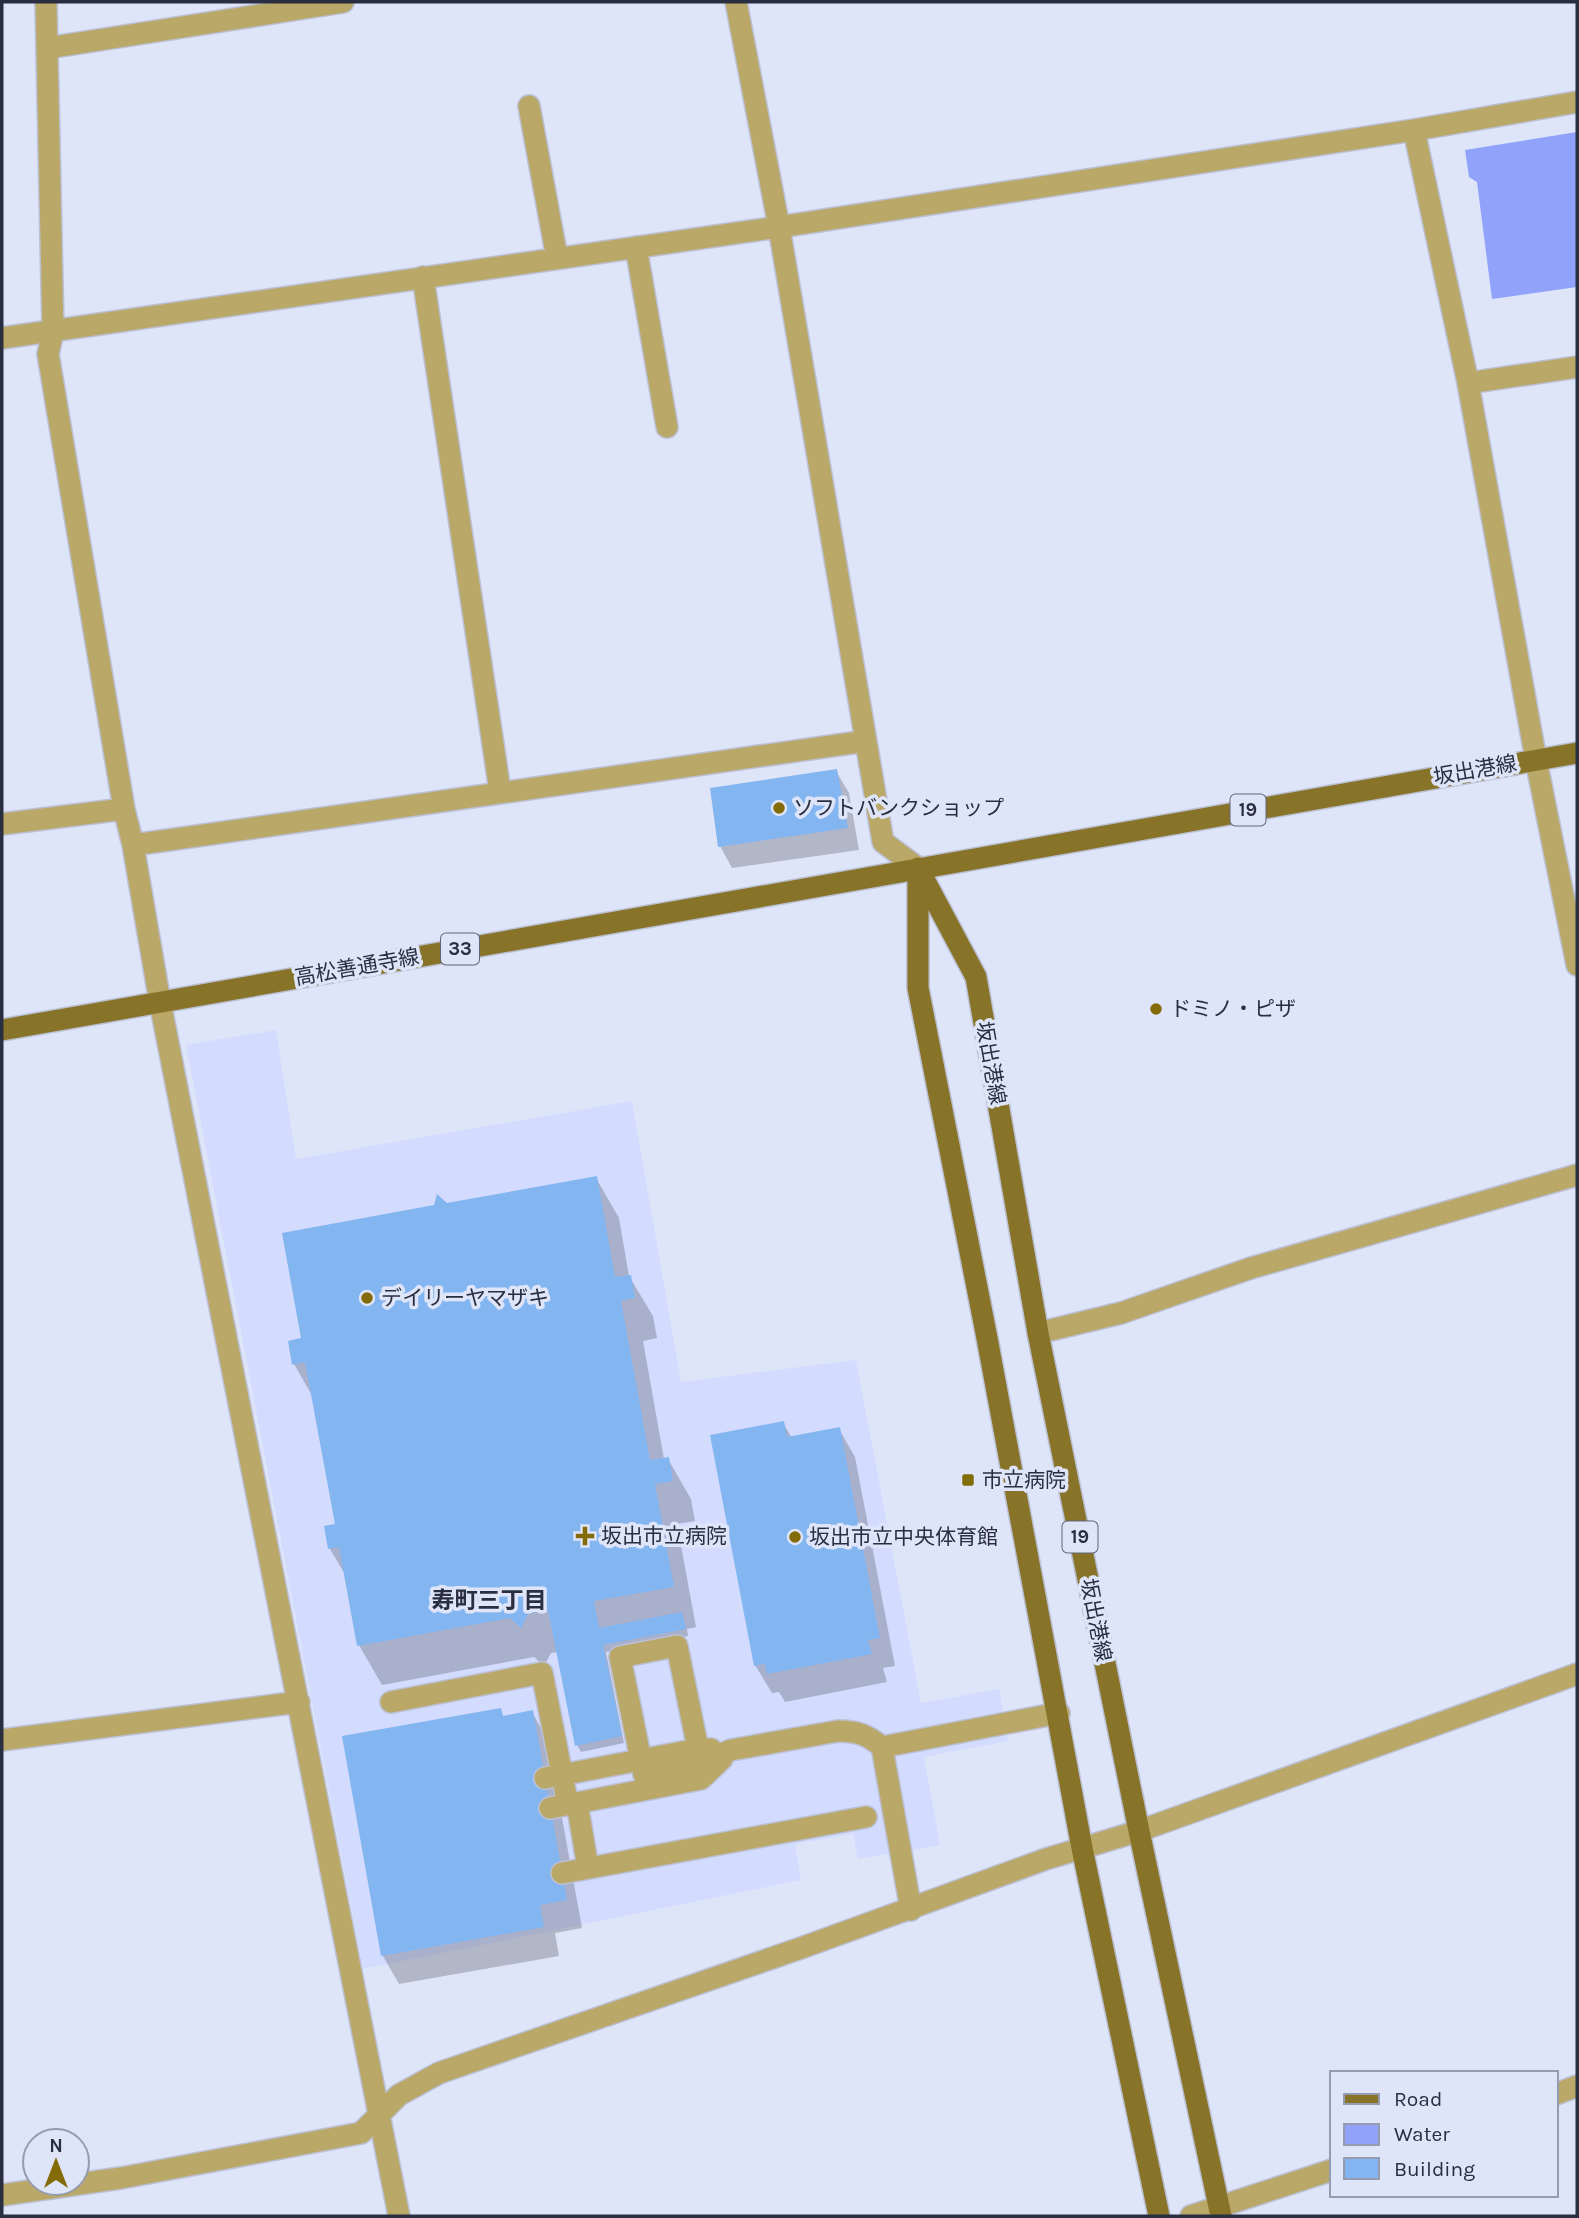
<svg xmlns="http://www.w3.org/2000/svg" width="1579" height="2218" font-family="Karla,'Noto Sans JP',sans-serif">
<rect width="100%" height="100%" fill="#dfe5f9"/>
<path fill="#d3dcff" d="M 276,1030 L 296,1159 L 632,1101 L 681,1382 L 856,1360 L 921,1703 L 999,1689 L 1008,1741 L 924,1757 L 940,1845 L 858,1859 L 853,1834 L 795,1844 L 801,1880 L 363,1969 L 186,1045 Z"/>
<path fill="#90a2f9" d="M 1577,132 L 1577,287 L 1492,299 L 1477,182 L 1469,177 L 1465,150 Z"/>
<path fill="#0003" d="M 836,771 L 849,793 L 859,850 L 732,868 L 720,846 Z
M 596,1178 L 619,1218 L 629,1276 L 653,1316 L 657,1338 L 643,1341 L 664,1459 L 668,1459 L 691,1499 L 695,1521 L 677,1524 L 696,1627 L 687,1629 L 688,1636 L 606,1652 L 624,1743 L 581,1752 L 577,1745 L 558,1652 L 551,1653 L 544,1666 L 534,1657 L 382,1685 L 359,1645 L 346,1576 L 330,1549 L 337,1525 L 314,1399 L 294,1364 L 304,1340 L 446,1205 Z
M 783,1423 L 792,1438 L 839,1429 L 855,1457 L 895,1666 L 883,1668 L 887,1682 L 785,1702 L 779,1692 L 772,1693 L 755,1665 Z
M 500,1710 L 504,1718 L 532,1712 L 548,1741 L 582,1928 L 555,1933 L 559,1956 L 399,1984 L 383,1956 Z"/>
<path fill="#83b5f1" d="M 837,769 L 848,828 L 718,847 L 710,788 Z
M 597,1176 L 615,1277 L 631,1275 L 635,1298 L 621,1301 L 650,1460 L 669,1457 L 673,1481 L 655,1484 L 674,1587 L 594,1601 L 599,1628 L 682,1612 L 686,1629 L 603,1645 L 622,1736 L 575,1746 L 548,1610 L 528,1614 L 521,1628 L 510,1618 L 357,1646 L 339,1547 L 328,1549 L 324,1526 L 335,1524 L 305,1362 L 292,1365 L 288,1341 L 301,1338 L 282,1233 L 434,1205 L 437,1194 L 447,1203 Z
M 784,1421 L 787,1437 L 840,1427 L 880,1638 L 868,1640 L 872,1654 L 767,1674 L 765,1664 L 754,1666 L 710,1435 Z
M 501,1708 L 503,1716 L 533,1710 L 567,1900 L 540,1905 L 544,1927 L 381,1956 L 342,1736 Z"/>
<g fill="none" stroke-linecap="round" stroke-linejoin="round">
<g stroke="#bbc0d4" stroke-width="24">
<path id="lane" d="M 391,1702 L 542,1673 L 568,1805
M 882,1747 L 1059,1713
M 698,1749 L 677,1646 L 620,1657 L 644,1775 L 701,1763 L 731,1750 L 838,1731 C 857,1731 868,1735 882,1747 L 911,1910
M 545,1778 L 698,1749 L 711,1749
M 577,1803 L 588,1868
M 550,1808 L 701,1779 L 722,1759
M 562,1873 L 866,1817"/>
</g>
<g stroke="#bbc0d4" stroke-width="24">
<path id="street" d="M 46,2 L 53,332 L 48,354 L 124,809 L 133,845 L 160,1002 L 399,2216
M 736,2 L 779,227 L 883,842 L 918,868
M 47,48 L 343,2
M 529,106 L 557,258
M 1414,130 L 1468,383 L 1536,760 L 1577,965
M 636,247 L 667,427
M 423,277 L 500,791
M 2,338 L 779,227 L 1414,130 L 1577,102
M 1468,383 L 1577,367
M 2,824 L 124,809
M 133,845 L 866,741
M 1038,1333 L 1121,1313 L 1251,1268 L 1577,1175
M 2,1740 L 299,1702
M 1556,2094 L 1577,2086
M 2,2195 L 121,2178 L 361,2133 L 399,2095 L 439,2073 L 801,1948 L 1046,1859 L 1139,1831 L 1577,1674
M 1191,2216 L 1332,2170"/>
</g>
<g stroke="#bbc0d4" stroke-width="24">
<path id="primary" d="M 918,868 L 976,977 L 1038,1333 L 1139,1831 L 1221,2216
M 918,870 L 918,988 L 987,1338 L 1082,1848 L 1159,2216
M 2,1030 L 1577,753"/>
</g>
<use href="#lane" stroke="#baa869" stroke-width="21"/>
<use href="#street" stroke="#baa869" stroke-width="21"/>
<use href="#primary" stroke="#887429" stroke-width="21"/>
</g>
<g fill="#836c08" stroke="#dfe5f9" stroke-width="2.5">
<circle cx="779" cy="808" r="7"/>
<circle cx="1156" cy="1009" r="7"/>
<circle cx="367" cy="1298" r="7"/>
<rect x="961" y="1473" width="14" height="14" rx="3.5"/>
<path d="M581.5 1525.5h7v7h7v7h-7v7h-7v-7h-7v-7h7z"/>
<circle cx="795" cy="1537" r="7"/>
</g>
<g text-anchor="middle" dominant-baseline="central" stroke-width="7" stroke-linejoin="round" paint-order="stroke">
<g fill="#dfe5f9" stroke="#606578" stroke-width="2">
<rect x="1230.5" y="794.5" width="35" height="31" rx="5"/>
<rect x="441" y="933.5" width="38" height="31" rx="5"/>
<rect x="1062.5" y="1521.5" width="35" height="31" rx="5"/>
</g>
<g font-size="19" font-weight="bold" fill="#292e41">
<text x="1248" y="810">19</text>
<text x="460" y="949">33</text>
<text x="1080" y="1537">19</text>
</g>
<g font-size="21" fill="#292e41" stroke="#dfe5f9">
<text transform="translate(1475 770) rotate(-10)">坂出港線</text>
<text transform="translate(357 967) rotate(-10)">高松善通寺線</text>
<text transform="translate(991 1063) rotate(80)">坂出港線</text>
<text transform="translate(1096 1620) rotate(79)">坂出港線</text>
</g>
<g font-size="21" fill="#292e41" stroke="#dfe5f9" text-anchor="start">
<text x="793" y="808">ソフトバンクショップ</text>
<text x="1170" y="1009">ドミノ・ピザ</text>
<text x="381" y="1298">デイリーヤマザキ</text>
<text x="982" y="1480">市立病院</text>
<text x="601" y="1536">坂出市立病院</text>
<text x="809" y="1537">坂出市立中央体育館</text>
</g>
<g font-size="23" font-weight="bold" fill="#292e41" stroke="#dfe5f9">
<text x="489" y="1600">寿町三丁目</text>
</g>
</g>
<rect width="1579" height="2218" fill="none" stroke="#292e41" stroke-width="7"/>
<rect x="1330" y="2071" width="228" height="126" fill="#dfe5f9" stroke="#969caf" stroke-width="2"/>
<rect x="1344" y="2094" width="35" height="10" fill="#887429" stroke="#969caf" stroke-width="2"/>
<text x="1394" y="2106" font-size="21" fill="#292e41">Road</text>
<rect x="1344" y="2124" width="35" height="21" fill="#90a2f9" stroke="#969caf" stroke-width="2"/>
<text x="1394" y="2141" font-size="21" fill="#292e41">Water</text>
<rect x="1344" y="2158" width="35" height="21" fill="#83b5f1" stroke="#969caf" stroke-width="2"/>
<text x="1394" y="2176" font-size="21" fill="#292e41">Building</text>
<g transform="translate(56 2162)"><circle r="33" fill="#dfe5f9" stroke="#969caf" stroke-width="2"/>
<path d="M0-5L12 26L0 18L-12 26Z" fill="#836c08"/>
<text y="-10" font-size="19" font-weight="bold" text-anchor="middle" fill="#292e41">N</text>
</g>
</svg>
